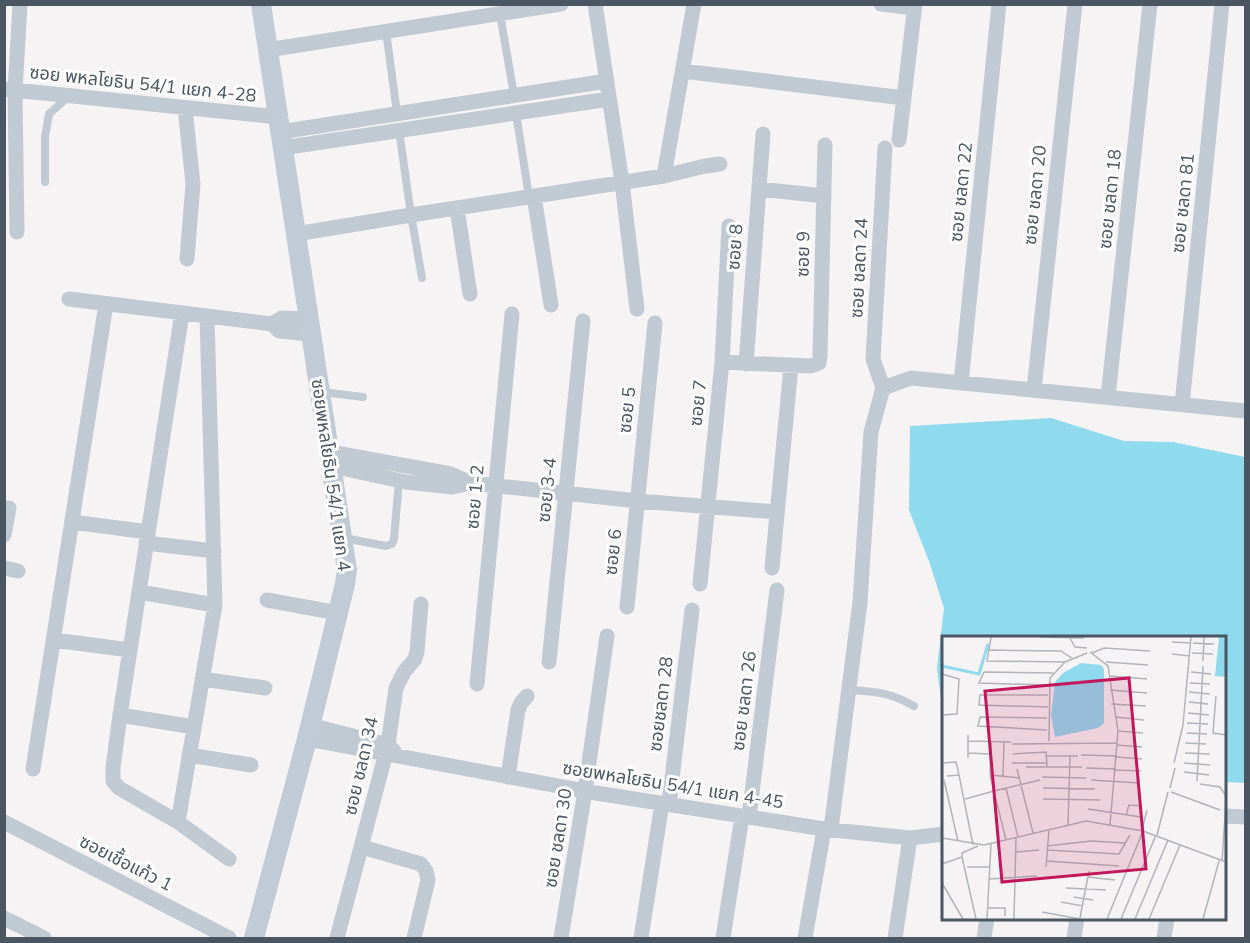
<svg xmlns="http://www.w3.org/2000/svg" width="1250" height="943" font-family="'Nunito Sans','Noto Sans Thai',sans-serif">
<rect width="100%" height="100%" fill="#f5f3f3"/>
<path fill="#90daee" d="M 1051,418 L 1124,441 L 1173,442 L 1245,457 L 1245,783 L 1225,782 L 1224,637 L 944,637 L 944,716 L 943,715 L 937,668 L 944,608 L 930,564 L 909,510 L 910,426 Z"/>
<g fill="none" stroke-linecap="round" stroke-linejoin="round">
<path stroke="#c1cad2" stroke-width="8" d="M 500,14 L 514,95
M 386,31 L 397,113
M 516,113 L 529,197
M 399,130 L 411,215 L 422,278
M 45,182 L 45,137 L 49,114 L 69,96
M 322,392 L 363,397
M 344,538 L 386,546 L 392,544 L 394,539 L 399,480
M 849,690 C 877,692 889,692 914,706"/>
<path stroke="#c1cad2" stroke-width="15" d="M 595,4 L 622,182 L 637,309
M 881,4 L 914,8
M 267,50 L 561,4
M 683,71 L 904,98
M 4,89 L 278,117
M 185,108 L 193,184 L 187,259
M 280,132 L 607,81
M 899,140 L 915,4
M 282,148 L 609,99
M 664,176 L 694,4
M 759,189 L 824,196
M 534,196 L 551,305
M 457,208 L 470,294
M 17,232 L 15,91 L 20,4
M 296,234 L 411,215 L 664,176 L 705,166 L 720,164
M 69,299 L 272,324 L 279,331 L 311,334
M 182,313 L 120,715 L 113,767 L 113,781 L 119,788 L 178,822 L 229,859
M 272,324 L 282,318 L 309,319
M 722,362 L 811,366 L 819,363 L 820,356 L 825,145
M 746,364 L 763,134
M 961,383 L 999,4
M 883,388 L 911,378 L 1246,411
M 883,388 L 873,359 L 885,148
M 1034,390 L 1075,4
M 1108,397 L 1150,4
M 1182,405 L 1222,4
M 330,452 L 451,474 L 471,483
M 332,466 L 406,482 L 452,487 L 471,483 L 638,501 L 777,512
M 72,522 L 148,532
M 4,535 L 9,508
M 146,543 L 214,551
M 4,568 L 18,571
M 772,568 L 791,366
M 700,584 L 722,362 L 729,226
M 139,592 L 215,605
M 267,600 L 338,613
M 627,607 L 655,323
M 54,640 L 130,650
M 549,662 L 583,321
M 202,679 L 265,688
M 477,684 L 512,314
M 120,715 L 194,727
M 310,725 L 388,745 L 394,751
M 307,739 L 596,793 L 824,829 L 910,838 L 944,834
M 189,755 L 251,765
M 33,769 L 106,304
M 508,777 L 518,710 L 521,703 L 527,696
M 669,804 L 692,610
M 1224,816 L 1246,817
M 749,817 L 777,590
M 4,822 L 229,938
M 178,822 L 215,605 L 207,316
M 831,829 L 860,602 L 871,432 L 883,388
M 362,847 L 421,864 L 426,871 L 428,880 L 414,938
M 4,918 L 44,938
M 337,938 L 388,745 L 396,688 L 404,672 L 415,659 L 417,652 L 421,604
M 561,938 L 585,791 L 607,636
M 641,938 L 662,803
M 723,938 L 742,816
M 805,938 L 824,829
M 895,938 L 910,838
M 984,938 L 987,918
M 1074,938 L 1077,918
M 1164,938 L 1167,918"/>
<path stroke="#c1cbd6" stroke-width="20" d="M 254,938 L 307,739 L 345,584 L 347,570 L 261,4"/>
</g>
<g text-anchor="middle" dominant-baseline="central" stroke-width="6" stroke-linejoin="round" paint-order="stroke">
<g font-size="18" fill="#4a5661" stroke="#fff">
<text transform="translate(143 84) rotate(6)">ซอย พหลโยธิน 54/1 แยก 4-28</text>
<text transform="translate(961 192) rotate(-84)">ซอย ชลดา 22</text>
<text transform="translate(1035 195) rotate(-84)">ซอย ชลดา 20</text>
<text transform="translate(1110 199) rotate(-84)">ซอย ชลดา 18</text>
<text transform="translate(1183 203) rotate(-84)">ซอย ชลดา 81</text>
<text transform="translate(735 247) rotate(-86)">ซอย 8</text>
<text transform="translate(803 254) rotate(-89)">ซอย 9</text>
<text transform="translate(859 268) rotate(-87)">ซอย ชลดา 24</text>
<text transform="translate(698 403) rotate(-84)">ซอย 7</text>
<text transform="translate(627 410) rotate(-84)">ซอย 5</text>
<text transform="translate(331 475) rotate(82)">ซอยพหลโยธิน 54/1 แยก 4</text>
<text transform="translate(547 490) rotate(-84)">ซอย 3-4</text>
<text transform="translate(475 497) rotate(-85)">ซอย 1-2</text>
<text transform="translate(613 552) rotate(-84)">ซอย 6</text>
<text transform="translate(744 701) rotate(-83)">ซอย ชลดา 26</text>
<text transform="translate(661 704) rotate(-83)">ซอยชลดา 28</text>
<text transform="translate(361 766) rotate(-77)">ซอย ชลดา 34</text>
<text transform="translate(673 785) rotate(9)">ซอยพหลโยธิน 54/1 แยก 4-45</text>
<text transform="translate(558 838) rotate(-81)">ซอย ชลดา 30</text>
<text transform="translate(126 863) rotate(27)">ซอยเชื้อแก้ว 1</text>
</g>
</g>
<g transform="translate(942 636)">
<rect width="284" height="284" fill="#f5f3f3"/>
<path d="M 277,1 L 283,1 L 283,41 L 273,40 ZM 139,27 L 159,29 L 162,33 L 162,87 L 156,92 L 113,101 L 109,79 L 113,46 L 121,37 Z" fill="#90daee"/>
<path fill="none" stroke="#90daee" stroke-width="3" d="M 0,30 L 37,38 L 46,8"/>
<path fill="none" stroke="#b1b4b9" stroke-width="1.5" d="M 49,1 L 45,25 L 123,26M 98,1 L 142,2M 128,2 L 133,11 L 145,12M 230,6 L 249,7M 251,7 L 272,8M 46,14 L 119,15 L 131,23M 148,16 L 166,30 L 176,95 L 168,189M 150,17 L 162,12 L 208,15M 250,17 L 271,18M 230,18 L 248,20M 261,25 L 262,1M 164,26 L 206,29M 249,36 L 269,38M 0,38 L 17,43 L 15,78 L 0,79M 168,40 L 205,43M 248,47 L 268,48M 106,49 L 37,47 L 42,36 L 111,37M 168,54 L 205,57M 247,56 L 268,58M 274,60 L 271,97 L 284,99M 247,66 L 266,68M 169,68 L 204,70M 106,71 L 37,69 L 38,59 L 106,59M 246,77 L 267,79M 173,81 L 202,84M 245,87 L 266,88M 105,94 L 36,90 L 38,81 L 105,82M 176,95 L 201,97M 245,97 L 265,98M 26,105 L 69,106M 107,105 L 108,42 L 123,26 L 145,17M 49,106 L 48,139 L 64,204M 243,107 L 264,108M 70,108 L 175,107M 175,109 L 200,111M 26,117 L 48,118M 243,117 L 268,118M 71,118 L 104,116 L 105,130M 139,119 L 175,120M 105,120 L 136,120M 174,121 L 200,123M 26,122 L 26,99M 0,127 L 14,126 L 17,139M 70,127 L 105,127M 232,127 L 241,89 L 249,1M 242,127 L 268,129M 84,131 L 140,131M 144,132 L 174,133M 75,133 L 91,197M 173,134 L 199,135M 242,136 L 267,139M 48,139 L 78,142M 5,140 L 17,139 L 31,209M 61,140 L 62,106M 100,141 L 144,142M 2,144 L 16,205M 149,144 L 197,147M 255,145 L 261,30M 258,148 L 278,151 L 284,160M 64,152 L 76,201M 101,152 L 153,153M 228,152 L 233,132M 52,155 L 98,144M 229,156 L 278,174M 23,163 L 52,155M 101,163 L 158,164M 146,173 L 199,181M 184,179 L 187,169 L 200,170M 126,189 L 128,120M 200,194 L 205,174M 215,199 L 226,156M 0,202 L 42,209 L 144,185 L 201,195 L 284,226M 105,210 L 149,205 L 183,207M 105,214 L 177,218 L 188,199M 74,216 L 97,214M 20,221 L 34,283M 105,225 L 177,230M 280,225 L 284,165M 0,228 L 20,221 L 20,217 L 36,210M 25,231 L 48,231M 104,231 L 107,194M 146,241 L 173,244M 47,243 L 95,240M 0,247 L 21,283M 124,252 L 164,254M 132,261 L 151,264M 119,266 L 141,270M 46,272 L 63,272 L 63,280M 100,276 L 138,283M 138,282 L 147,235M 45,283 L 49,208M 72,283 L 74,202M 165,283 L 201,195M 179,283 L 214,199M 193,283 L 226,204M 207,283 L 238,209M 261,283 L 277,225"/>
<path fill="#c2185b" fill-opacity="0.15" stroke="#c2185b" stroke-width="3" d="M 187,42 L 204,233 L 60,246 L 43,55 Z"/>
<rect width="284" height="284" fill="none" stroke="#4a5661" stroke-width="3"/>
</g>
<rect width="1250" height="943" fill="none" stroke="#4a5661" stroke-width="12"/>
</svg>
